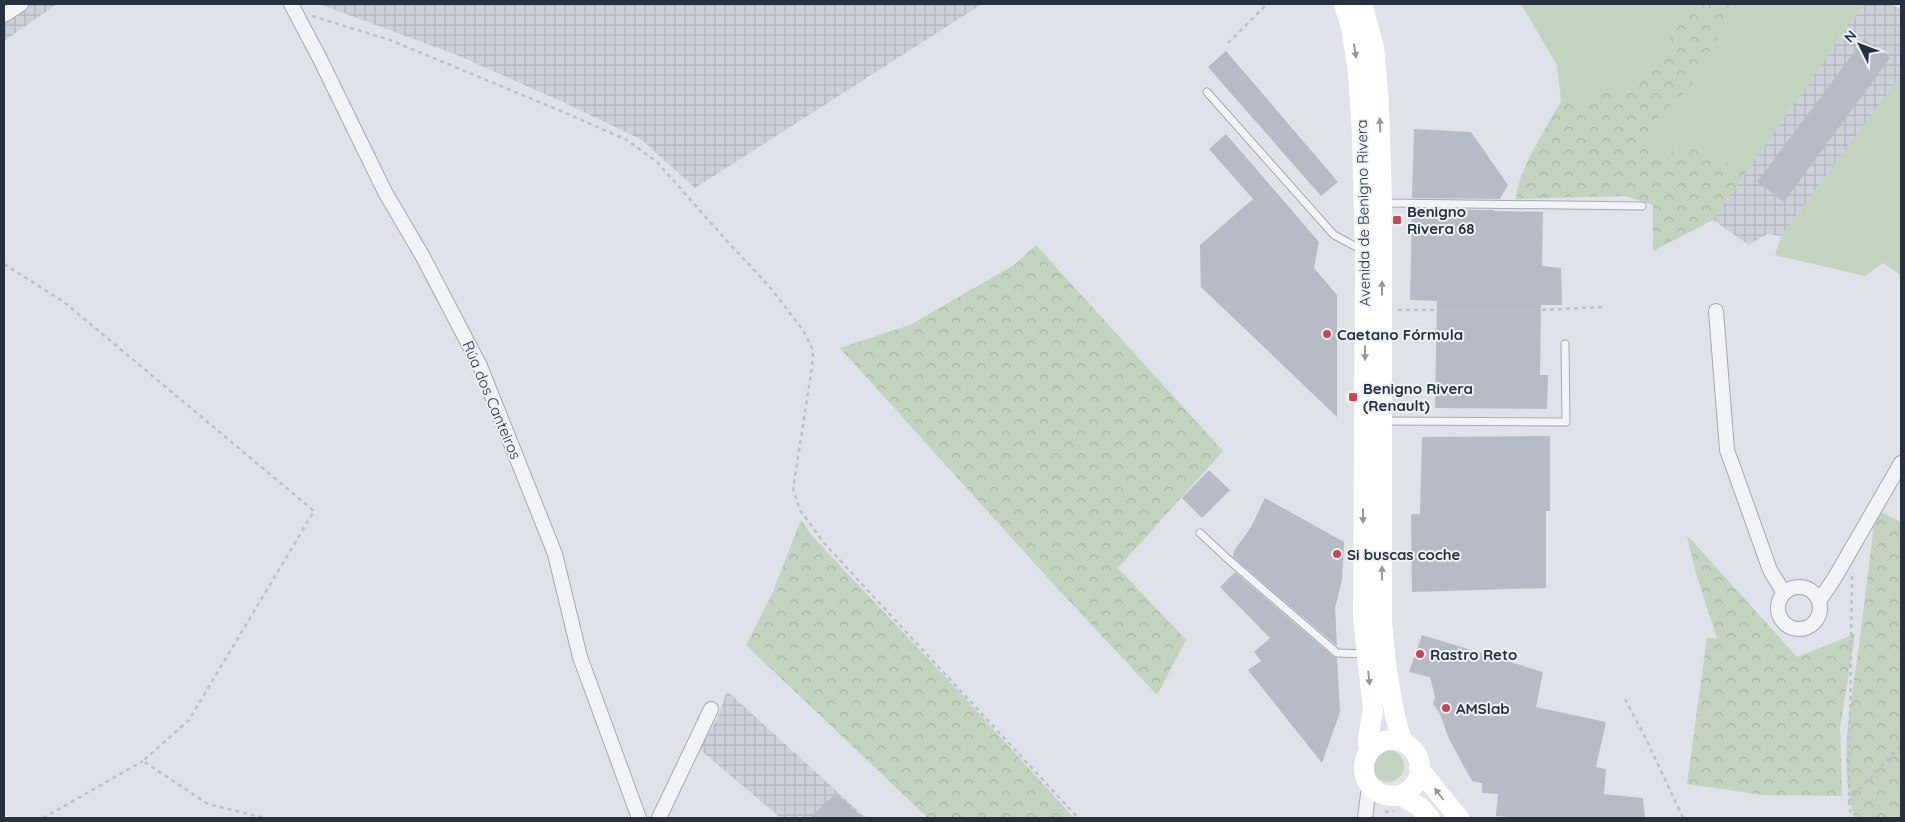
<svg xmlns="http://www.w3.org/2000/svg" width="1905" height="822" font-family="Quicksand,sans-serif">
<defs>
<pattern id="industrial-grid" width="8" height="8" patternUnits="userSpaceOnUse" patternTransform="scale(1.25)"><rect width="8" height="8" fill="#cdd1da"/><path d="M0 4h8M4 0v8" fill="none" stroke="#b0b4bc"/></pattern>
<pattern id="forest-crowns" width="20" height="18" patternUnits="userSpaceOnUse" patternTransform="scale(1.25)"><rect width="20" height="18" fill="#c4d2c0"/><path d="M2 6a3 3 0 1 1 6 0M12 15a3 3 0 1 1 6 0" fill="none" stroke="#a8b5a6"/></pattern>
</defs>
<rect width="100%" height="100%" fill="#dfe2e8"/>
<path fill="url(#industrial-grid)" d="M 4,4 L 57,4 L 4,41 Z
M 319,4 L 982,4 L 695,188 L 642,140 L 565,103 L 457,55 Z
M 1863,4 L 1891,4 L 1901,9 L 1901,75 L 1781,236 L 1767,234 L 1749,245 L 1713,220 Z
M 727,691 L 866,818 L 781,818 L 699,749 L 717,719 Z"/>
<path fill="#c4d2c0" d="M 1521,4 L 1688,4 L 1650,76 L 1617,91 L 1561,101 L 1557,65 Z
M 1736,4 L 1863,4 L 1748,170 L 1694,149 L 1659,154 L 1644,140 L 1659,117 L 1692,85 Z
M 1901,75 L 1901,275 L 1883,263 L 1865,276 L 1775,255 L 1781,236 Z
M1372 766a16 16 0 1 1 32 0a16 16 0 1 1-32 0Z"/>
<path fill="url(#forest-crowns)" d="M 1688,4 L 1736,4 L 1692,85 L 1659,117 L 1644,140 L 1659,154 L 1694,149 L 1748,170 L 1713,220 L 1653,251 L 1653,205 L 1625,196 L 1516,199 C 1517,171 1547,127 1561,101 L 1617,91 L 1650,76 Z
M 1036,245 L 1223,451 L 1118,568 L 1186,640 L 1157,695 L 1046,576 L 840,348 L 910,325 L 1014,265 Z
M 1876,510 L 1901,522 L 1901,818 L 1854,818 C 1838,756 1851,707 1859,645 C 1865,600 1870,555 1876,510 Z
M 801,520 L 812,536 L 964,697 L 1074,818 L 928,818 L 746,645 L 772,594 Z
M 1687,535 L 1797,657 L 1855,634 L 1840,728 L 1842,796 L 1763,795 L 1687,784 L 1707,638 L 1717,638 L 1695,570 Z"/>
<path fill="#b6bbc5" d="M 1864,39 L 1890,58 L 1784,202 L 1757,182 Z
M 1226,51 L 1338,182 L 1321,196 L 1208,67 Z
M 1414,129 L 1471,132 L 1508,185 L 1500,199 L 1412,198 Z
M 1226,134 L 1319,242 L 1314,268 L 1337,295 L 1337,417 L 1201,287 L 1200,245 L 1253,199 L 1209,149 Z
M 1412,209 L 1494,210 L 1493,211 L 1543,212 L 1542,266 L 1561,268 L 1562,305 L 1541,305 L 1540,375 L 1548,375 L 1547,409 L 1435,408 L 1437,301 L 1410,300 Z
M 1550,436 L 1550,511 L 1546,511 L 1546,588 L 1412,592 L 1411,514 L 1420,514 L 1422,437 Z
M 1209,470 L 1230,490 L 1202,518 L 1182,498 Z
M 1265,498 L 1344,542 L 1342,580 L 1335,608 L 1337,646 L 1233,557 L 1234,551 L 1251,527 Z
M 1235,572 L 1334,657 L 1337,658 L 1340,712 L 1322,763 L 1248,670 L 1261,661 L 1254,652 L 1270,638 L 1220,587 Z
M 1422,635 L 1543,672 L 1536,707 L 1606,722 L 1596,767 L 1606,769 L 1604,794 L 1643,798 L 1645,818 L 1521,818 L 1496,816 L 1498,794 L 1482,793 L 1482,783 L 1472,781 L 1449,739 L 1440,714 L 1433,704 L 1435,697 L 1430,677 L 1409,672 Z
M 836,793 L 863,818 L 810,818 Z"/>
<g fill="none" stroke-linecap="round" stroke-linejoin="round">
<g stroke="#a4a9b2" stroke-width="9">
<path id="service" d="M 1207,92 L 1334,235 L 1362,250
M 1385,203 L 1642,206
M 1385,421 L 1566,422 L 1565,344
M 1200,533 L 1229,560 L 1337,653 L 1366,654"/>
</g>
<g stroke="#a4a9b2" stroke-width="16">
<path id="minor" d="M 291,4 L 319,57 L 385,192 L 423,257 L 480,366 L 555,554 L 580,657 L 639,818
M 4,15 L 21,4
M 1716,311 L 1727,450 L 1770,570 L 1784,593
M1778 608a21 21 0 1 1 42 0a21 21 0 1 1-42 0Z
M 1819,601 L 1834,579 L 1901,463
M 659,818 L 711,709
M 1365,818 L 1368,794 L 1372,788"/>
</g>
<path stroke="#bdc0c6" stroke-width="2.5" stroke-dasharray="4 4" stroke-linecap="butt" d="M 312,16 L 390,40 L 561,111 L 627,140 L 657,162 L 727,241 L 769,286 L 803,330 L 813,350 L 812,367 L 793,489 L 800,510 L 824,543 L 1078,818
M 1228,43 L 1267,4
M 4,264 L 64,302 L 314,511 L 189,720 L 143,761 L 208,804 L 265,818
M 1398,310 L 1539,310 L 1604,307
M 1852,576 L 1849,801 L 1901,745
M 1625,699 L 1648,743 L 1683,818
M 1849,801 L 1851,818
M 1385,812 L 1394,811
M 43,818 L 143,761"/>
<use href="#service" stroke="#f2f3f6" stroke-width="7"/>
<use href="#minor" stroke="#f2f3f6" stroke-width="14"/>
<path stroke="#fff" stroke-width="20" d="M 1344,4 L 1351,27 L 1358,72 L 1362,134 L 1365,252 L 1363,619 L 1373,710 L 1368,739 L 1369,752
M 1362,4 L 1374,47 L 1379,103 L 1382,203 L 1382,621 C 1385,663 1390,702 1402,742
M1364 768a28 28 0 1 1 56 0a28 28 0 1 1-56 0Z
M 1419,769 L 1459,818
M 1400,795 L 1420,807 L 1430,818"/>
</g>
<defs><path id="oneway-solid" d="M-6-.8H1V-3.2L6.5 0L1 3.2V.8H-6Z" transform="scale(1.25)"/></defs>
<g fill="#94989f">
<use href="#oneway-solid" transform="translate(1355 51) rotate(81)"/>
<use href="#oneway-solid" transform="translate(1380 125) rotate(-92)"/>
<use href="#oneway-solid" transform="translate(1382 288) rotate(-90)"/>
<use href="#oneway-solid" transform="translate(1365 353) rotate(90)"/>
<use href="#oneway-solid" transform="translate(1363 516) rotate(90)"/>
<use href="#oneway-solid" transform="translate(1382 573) rotate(-90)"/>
<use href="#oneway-solid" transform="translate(1369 678) rotate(84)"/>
<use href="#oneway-solid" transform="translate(1439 794) rotate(-127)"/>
</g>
<g fill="#ca4757" stroke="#eef1f6" stroke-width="2">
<rect x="1392" y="215" width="10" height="10" rx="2.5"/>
<circle cx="1327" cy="334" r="5"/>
<rect x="1348" y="392" width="10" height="10" rx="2.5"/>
<circle cx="1337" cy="554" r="5"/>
<circle cx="1420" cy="654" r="5"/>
<circle cx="1446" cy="708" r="5"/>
</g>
<g text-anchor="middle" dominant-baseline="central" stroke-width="4" stroke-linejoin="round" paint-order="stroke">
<g font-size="15" font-weight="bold" fill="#28303f" stroke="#eef1f6" text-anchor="start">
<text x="1407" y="211">Benigno<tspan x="1407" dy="17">Rivera 68</tspan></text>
<text x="1337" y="334">Caetano Fórmula</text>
<text x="1363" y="388">Benigno Rivera<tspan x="1363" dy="17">(Renault)</tspan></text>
<text x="1347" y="554">Si buscas coche</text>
<text x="1430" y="654">Rastro Reto</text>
<text x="1456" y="708">AMSlab</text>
</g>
<g font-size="15" fill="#28303f" stroke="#eef1f6">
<text transform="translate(1363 213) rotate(-91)">Avenida de Benigno Rivera</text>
<text transform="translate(492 400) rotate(67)">Rúa dos Canteiros</text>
</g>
</g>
<rect width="1905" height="822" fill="none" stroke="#28303f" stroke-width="10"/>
<g transform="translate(1860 45) rotate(312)" stroke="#eef1f6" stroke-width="4" paint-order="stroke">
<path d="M0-4L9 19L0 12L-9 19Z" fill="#28303f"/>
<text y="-8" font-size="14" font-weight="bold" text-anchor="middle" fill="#28303f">N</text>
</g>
</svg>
